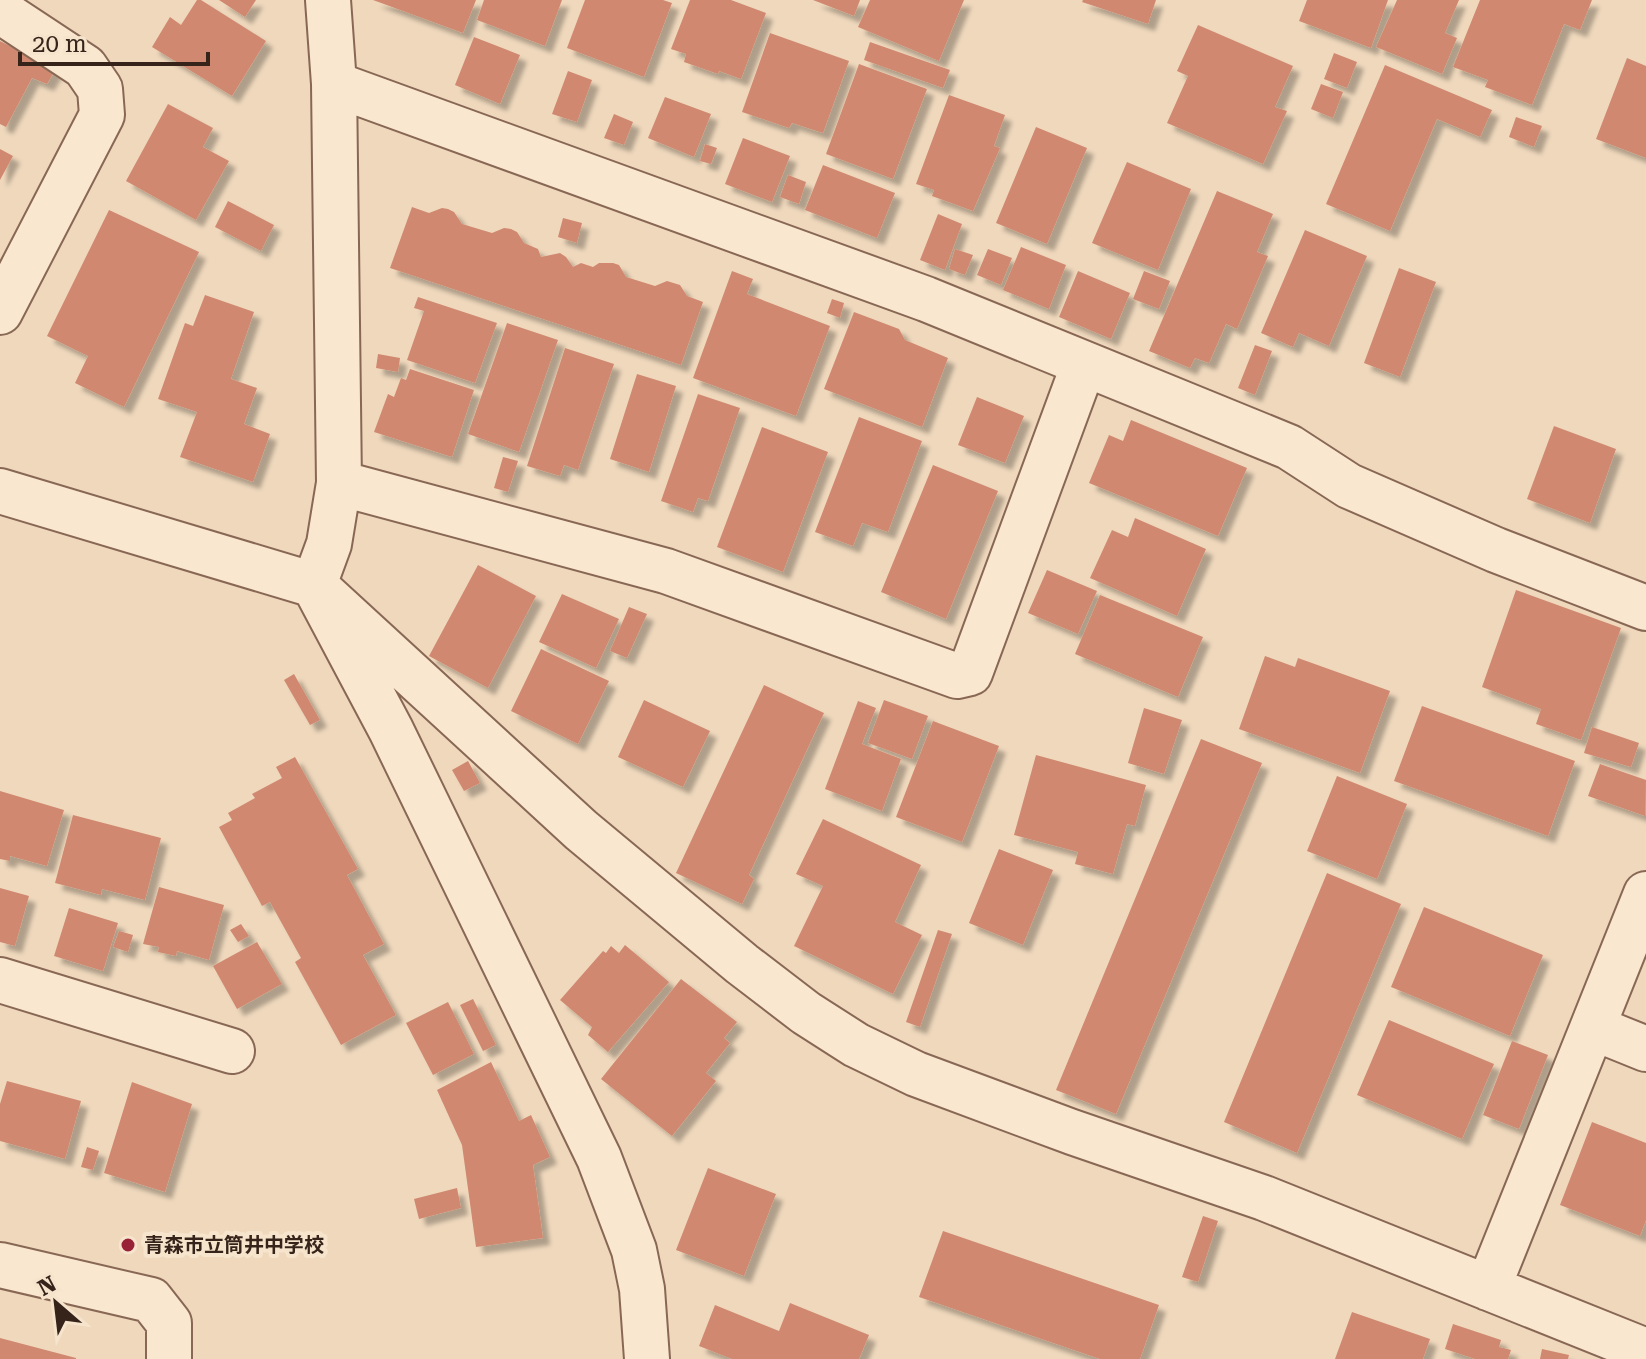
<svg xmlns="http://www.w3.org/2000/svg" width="1646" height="1359" font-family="'Roboto Serif','Noto Sans JP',serif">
<defs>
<filter id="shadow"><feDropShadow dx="7" dy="7" stdDeviation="2" flood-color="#0004"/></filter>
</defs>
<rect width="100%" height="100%" fill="#efd8bc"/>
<path fill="#d08970" filter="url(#shadow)" d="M 197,0 L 201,0 L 266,41 L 232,96 L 152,47 L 170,17 L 181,25 Z
M 219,0 L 256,0 L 245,17 Z
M 373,0 L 476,0 L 463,33 Z
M 484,0 L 562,0 L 545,46 L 477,20 Z
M 585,0 L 663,0 L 672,3 L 644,77 L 567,48 Z
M 690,0 L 731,0 L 766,13 L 741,79 L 719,71 L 718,74 L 684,62 L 686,54 L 671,49 Z
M 813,0 L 860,0 L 854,16 Z
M 870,0 L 964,0 L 939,61 L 858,27 Z
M 1083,0 L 1156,0 L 1148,24 L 1082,2 Z
M 1307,0 L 1388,0 L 1371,48 L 1299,21 Z
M 1397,0 L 1459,0 L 1445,33 L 1457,38 L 1442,74 L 1376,47 Z
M 1480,0 L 1592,0 L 1580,30 L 1564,24 L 1532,105 L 1485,87 L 1488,80 L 1453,67 Z
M 1198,25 L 1293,66 L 1275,107 L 1287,111 L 1263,164 L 1167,123 L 1188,76 L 1177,71 Z
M 770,33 L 849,61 L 823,133 L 792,123 L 789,128 L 742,112 Z
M 474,37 L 520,55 L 500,104 L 455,85 Z
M 0,41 L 56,69 L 47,84 L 32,78 L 6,127 L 0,124 Z
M 870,42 L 950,70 L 943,88 L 864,60 Z
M 1334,53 L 1357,62 L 1347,88 L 1324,79 Z
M 1627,58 L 1646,66 L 1646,158 L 1596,139 Z
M 859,64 L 927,89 L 893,179 L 826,154 Z
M 1385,65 L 1492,110 L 1480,137 L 1437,119 L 1390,231 L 1326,204 Z
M 568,71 L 592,80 L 577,122 L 552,114 Z
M 1321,84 L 1343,92 L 1333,118 L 1311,109 Z
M 949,95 L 1005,115 L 994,146 L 1000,148 L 973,211 L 932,196 L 934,190 L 916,184 Z
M 665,97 L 711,114 L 694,157 L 648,138 Z
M 168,104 L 213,128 L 203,147 L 229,161 L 196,220 L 126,181 Z
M 614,114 L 633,122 L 624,145 L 604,138 Z
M 1516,117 L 1542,126 L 1534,147 L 1509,137 Z
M 1036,127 L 1087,148 L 1047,244 L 996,223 Z
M 743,138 L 790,156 L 772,202 L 725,184 Z
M 705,144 L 717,148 L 711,164 L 700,161 Z
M 0,149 L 13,156 L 0,180 Z
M 1127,162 L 1191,189 L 1158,270 L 1092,243 Z
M 823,165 L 895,193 L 877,238 L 805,210 Z
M 788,175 L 806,182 L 799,204 L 780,197 Z
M 1217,191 L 1273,214 L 1257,252 L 1268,256 L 1237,329 L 1226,324 L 1209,363 L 1195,358 L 1190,368 L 1149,351 Z
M 228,201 L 274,225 L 261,251 L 215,227 Z
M 412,207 L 429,213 L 442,208 L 448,209 L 454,212 L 462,224 L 492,233 L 504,228 L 511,229 L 517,232 L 524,243 L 538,249 L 541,257 L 560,253 L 566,257 L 573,267 L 581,263 L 593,267 L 599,263 L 613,263 L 619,265 L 626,277 L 655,286 L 667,281 L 680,285 L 687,296 L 703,302 L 681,365 L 390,268 Z
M 109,210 L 199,252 L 124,407 L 75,383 L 88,356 L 47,336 Z
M 938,214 L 962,224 L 945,270 L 920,260 Z
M 563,218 L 582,223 L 577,243 L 558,237 Z
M 1305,230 L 1367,256 L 1329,346 L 1299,333 L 1293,347 L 1261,333 Z
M 1021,247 L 1066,265 L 1049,309 L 1003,290 Z
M 955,249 L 973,255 L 965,275 L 949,269 Z
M 988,249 L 1012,258 L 1001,285 L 977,275 Z
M 1399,268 L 1436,282 L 1400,377 L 1364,363 Z
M 732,271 L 753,279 L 747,294 L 830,326 L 796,416 L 693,378 Z
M 1078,271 L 1130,293 L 1111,339 L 1059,317 Z
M 1144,271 L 1170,281 L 1159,309 L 1133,299 Z
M 205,295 L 254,312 L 231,379 L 257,388 L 244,424 L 270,434 L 253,482 L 180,457 L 197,412 L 158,399 L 185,323 L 193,326 Z
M 418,297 L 497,323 L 475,383 L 407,360 L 424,311 L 414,308 Z
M 832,299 L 844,303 L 840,318 L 827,313 Z
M 854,312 L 899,329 L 905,340 L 948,358 L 922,427 L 824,389 Z
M 507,323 L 558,340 L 519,452 L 468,434 Z
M 1255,345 L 1272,351 L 1255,395 L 1238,388 Z
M 565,348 L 614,364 L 578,470 L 564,465 L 560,476 L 527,466 Z
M 378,354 L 400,358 L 398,372 L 376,368 Z
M 410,369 L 474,390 L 452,457 L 374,432 L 388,394 L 394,397 L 401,378 L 406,380 Z
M 637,374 L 676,386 L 649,472 L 610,459 Z
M 698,394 L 740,408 L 708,501 L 698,498 L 693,512 L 661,501 Z
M 977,397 L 1024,416 L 1005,463 L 958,445 Z
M 859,417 L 922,441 L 888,532 L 862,523 L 853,546 L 815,532 Z
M 1131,420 L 1247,468 L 1218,536 L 1089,483 L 1109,435 L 1123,441 Z
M 1554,426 L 1616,449 L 1590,523 L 1527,499 Z
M 762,427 L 828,452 L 783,572 L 717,547 Z
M 503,457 L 518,461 L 508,492 L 494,488 Z
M 933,465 L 998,491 L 946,619 L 881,592 Z
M 1135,518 L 1206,549 L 1177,616 L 1090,578 L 1112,530 L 1128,537 Z
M 478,565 L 536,596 L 488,688 L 429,656 Z
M 1047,570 L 1097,591 L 1078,634 L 1028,613 Z
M 1516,590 L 1621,628 L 1581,740 L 1536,724 L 1541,709 L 1482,687 Z
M 562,594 L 619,619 L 596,668 L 539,642 Z
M 1100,595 L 1203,637 L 1178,697 L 1075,654 Z
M 629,607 L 647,614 L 627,658 L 610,651 Z
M 541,649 L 609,681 L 578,744 L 511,711 Z
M 1265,656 L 1295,667 L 1298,658 L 1390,691 L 1360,773 L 1239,729 Z
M 294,674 L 320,720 L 310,725 L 284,680 Z
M 764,685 L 824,713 L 749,875 L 754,879 L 742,904 L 676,873 Z
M 644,700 L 710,731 L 683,787 L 618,757 Z
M 884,700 L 928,716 L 912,759 L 868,743 Z
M 858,701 L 876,708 L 862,744 L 901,759 L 882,811 L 825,789 Z
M 1422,706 L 1575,761 L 1548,836 L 1394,781 Z
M 1144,708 L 1182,720 L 1164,774 L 1128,763 Z
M 933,721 L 999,746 L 962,842 L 896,817 Z
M 1592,727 L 1639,743 L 1631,767 L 1584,753 Z
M 1201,739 L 1262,763 L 1116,1114 L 1056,1090 Z
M 1036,755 L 1146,785 L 1135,826 L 1127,824 L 1113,874 L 1075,864 L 1078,852 L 1014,835 Z
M 295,757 L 358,869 L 347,875 L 384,944 L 363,955 L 396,1015 L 341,1045 L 295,962 L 301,958 L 270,902 L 262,906 L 219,827 L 232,820 L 228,813 L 255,798 L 252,794 L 282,778 L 276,767 Z
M 468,761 L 480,783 L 464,791 L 452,770 Z
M 1600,764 L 1646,780 L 1645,816 L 1588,796 Z
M 1337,776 L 1407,804 L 1377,879 L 1307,851 Z
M 0,791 L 64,810 L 47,866 L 10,856 L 10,861 L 0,859 Z
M 73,815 L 161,838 L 145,900 L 102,889 L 101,895 L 55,883 Z
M 823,819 L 921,865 L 895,922 L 922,935 L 893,994 L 794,946 L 823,886 L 796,874 Z
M 999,849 L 1053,870 L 1023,945 L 969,923 Z
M 1327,873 L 1401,904 L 1297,1153 L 1224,1122 Z
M 159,887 L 224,905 L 209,960 L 177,951 L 176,956 L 158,952 L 159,947 L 143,944 Z
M 0,888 L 29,896 L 15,946 L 0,942 Z
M 1424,907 L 1543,955 L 1510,1036 L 1391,987 Z
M 69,908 L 118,923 L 103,971 L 54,956 Z
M 241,924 L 249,936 L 238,942 L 230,930 Z
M 938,930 L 952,934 L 920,1027 L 906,1022 Z
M 119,931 L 133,935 L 128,952 L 113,947 Z
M 257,942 L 282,984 L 237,1009 L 213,966 Z
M 625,945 L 669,982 L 608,1052 L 588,1035 L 592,1027 L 560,1000 L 603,951 L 606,953 L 611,946 L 619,953 Z
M 681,979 L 737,1022 L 724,1038 L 730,1043 L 706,1073 L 716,1081 L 672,1136 L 601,1079 Z
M 473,999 L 496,1045 L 483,1051 L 460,1005 Z
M 448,1002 L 474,1054 L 433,1075 L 406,1023 Z
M 1389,1020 L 1494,1064 L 1462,1139 L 1357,1095 Z
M 1512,1041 L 1548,1055 L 1519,1129 L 1483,1115 Z
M 491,1062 L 519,1121 L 531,1115 L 550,1157 L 533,1165 L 543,1238 L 476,1247 L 462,1145 L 437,1090 Z
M 7,1081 L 81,1101 L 65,1159 L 0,1141 L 0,1104 Z
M 132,1082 L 192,1104 L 165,1192 L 104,1173 Z
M 1592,1122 L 1646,1143 L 1646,1220 L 1640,1236 L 1560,1205 Z
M 87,1147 L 99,1151 L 93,1170 L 81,1167 Z
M 708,1168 L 776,1194 L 744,1276 L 676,1250 Z
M 457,1188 L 461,1208 L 419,1219 L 414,1199 Z
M 1203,1216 L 1218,1221 L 1198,1282 L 1182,1277 Z
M 943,1231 L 1159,1305 L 1140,1359 L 1100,1359 L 919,1297 Z
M 790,1303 L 869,1335 L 859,1359 L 732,1359 L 699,1346 L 715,1305 L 779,1331 Z
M 1352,1312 L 1430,1339 L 1423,1359 L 1335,1359 Z
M 1453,1324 L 1501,1340 L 1499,1347 L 1511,1350 L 1508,1359 L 1475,1359 L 1445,1349 Z
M 0,1338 L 76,1358 L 76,1359 L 0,1359 Z
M 1542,1349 L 1569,1355 L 1568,1359 L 1540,1359 Z"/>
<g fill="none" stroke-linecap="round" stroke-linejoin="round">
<g stroke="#886855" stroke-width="48">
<path id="minor" d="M 328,0 L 334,84 L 339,483 L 329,544 L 314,585 L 391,730 L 599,1158 L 634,1250 L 642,1289 L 647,1359
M 0,11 L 85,67 L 100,89 L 102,115 L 0,312
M 334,84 L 926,299 L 1289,447 L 1349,486 L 1496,550 L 1646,608
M 339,483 L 666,571 L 957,676 L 970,673 L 1084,364
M 0,491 L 314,585 L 581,830 L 742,964 L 806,1013 L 856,1045 L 916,1074 L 1072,1132 L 1264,1198 L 1646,1351
M 0,980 L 232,1051
M 1594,1028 L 1646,1049
M 0,1265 L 151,1300 L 169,1323 L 169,1359
M 1488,1288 L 1646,894"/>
</g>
<use href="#minor" stroke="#fae7d0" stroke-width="44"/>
</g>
<circle fill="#992336" stroke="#f7e4cc" stroke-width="3" cx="128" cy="1245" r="8"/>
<g text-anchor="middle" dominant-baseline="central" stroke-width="8" stroke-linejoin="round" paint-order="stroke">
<g font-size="20" font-weight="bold" fill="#36241b" stroke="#f7e4cc" text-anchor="start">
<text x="144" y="1245">青森市立筒井中学校</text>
</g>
</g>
<g transform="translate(56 1303) rotate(332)" stroke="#f7e4cc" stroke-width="6" paint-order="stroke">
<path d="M0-6L14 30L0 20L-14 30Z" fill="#36241b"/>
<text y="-12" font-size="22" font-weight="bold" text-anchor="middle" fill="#36241b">N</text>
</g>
<path d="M20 52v12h188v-12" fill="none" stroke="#36241b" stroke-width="4"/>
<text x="32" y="52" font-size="24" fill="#36241b" stroke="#f7e4cc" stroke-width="6" paint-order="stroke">20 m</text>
</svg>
